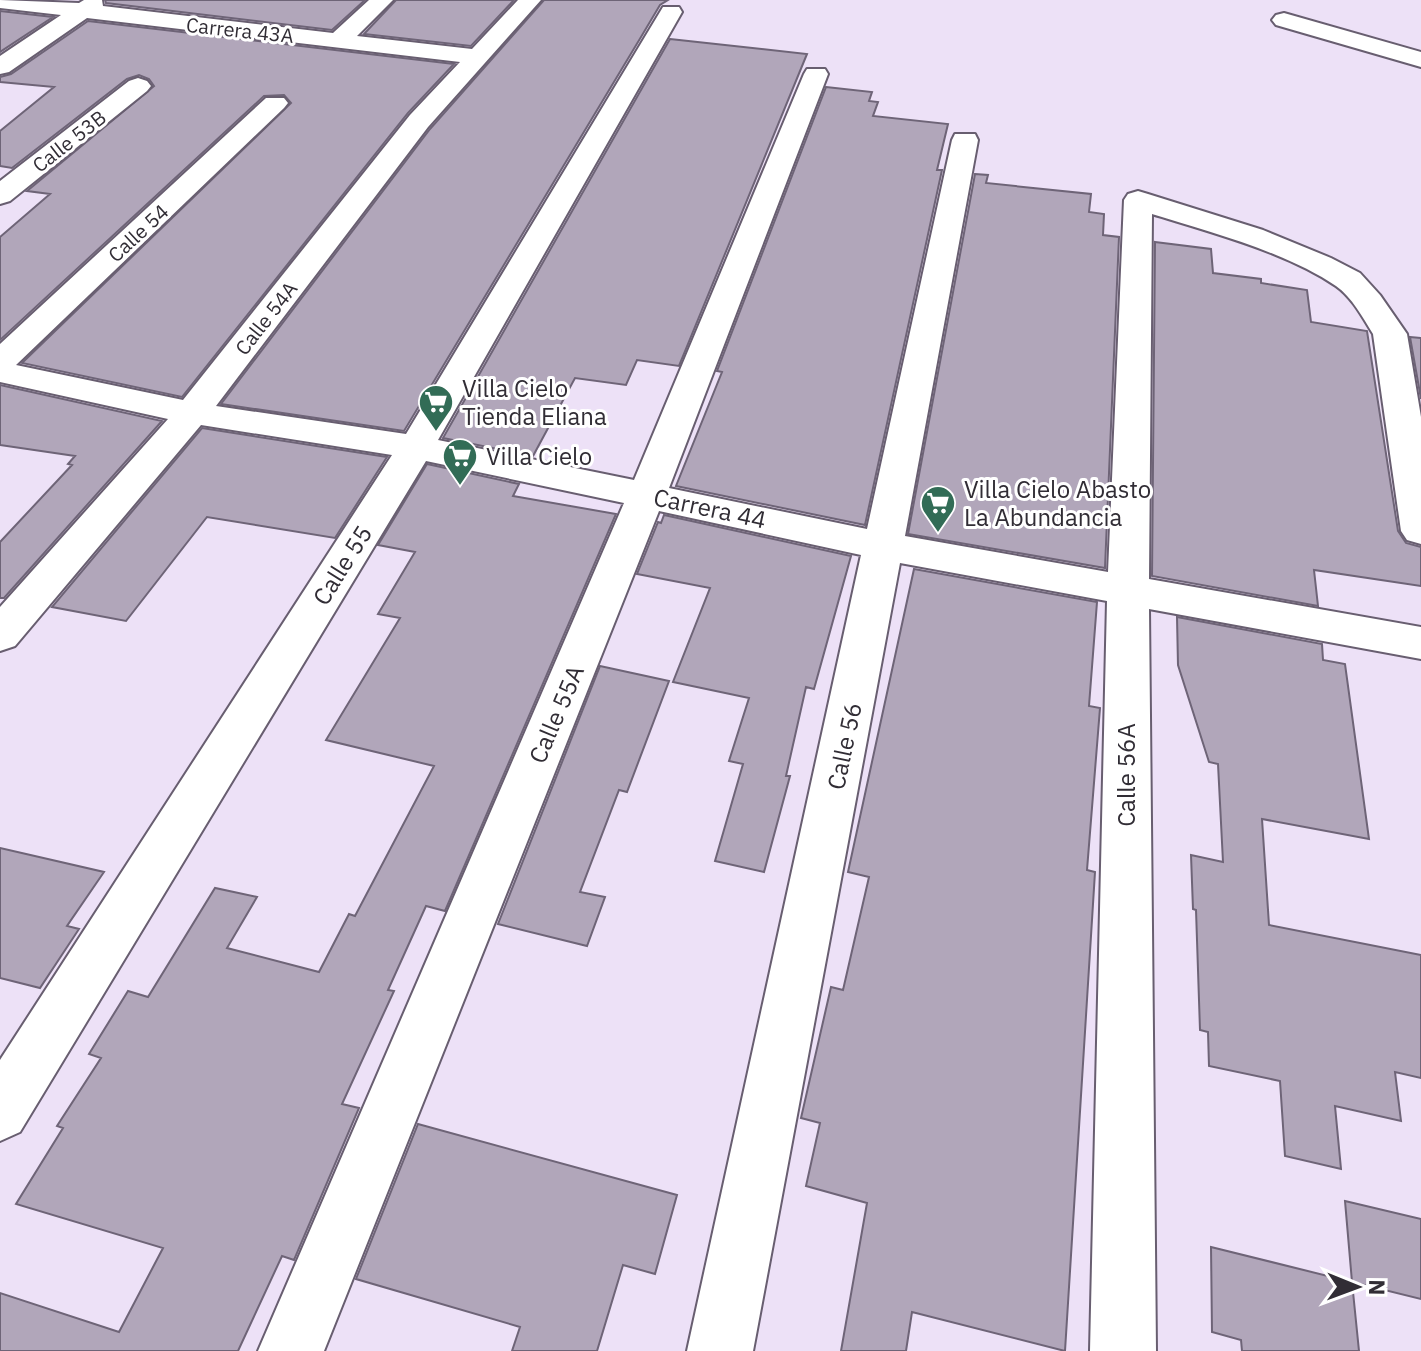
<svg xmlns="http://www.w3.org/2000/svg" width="1421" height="1351" font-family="'IBM Plex Sans',sans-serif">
<rect width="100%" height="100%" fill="#ede1f7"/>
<path fill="#b1a6ba" stroke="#6e6477" stroke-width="2" d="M 105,0 L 365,0 L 332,30 L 106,3 Z
M 396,0 L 514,0 L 471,46 L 364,34 Z
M 544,0 L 668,0 L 660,5 L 641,37 L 404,431 L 221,404 L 430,129 Z
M 0,11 L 53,17 L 0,52 Z
M 88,21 L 454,64 L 408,113 L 182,397 L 22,363 L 291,103 L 284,95 L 264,96 L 0,340 L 0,237 L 50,194 L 27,191 L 154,86 L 149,79 L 139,75 L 127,79 L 12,168 L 0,166 L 0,131 L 54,87 L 0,82 L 0,77 L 11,74 Z
M 670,39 L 807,54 L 679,366 L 637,360 L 626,385 L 575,378 L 533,456 L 443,438 Z
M 826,87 L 872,92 L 869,101 L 878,102 L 873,116 L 948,124 L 937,170 L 942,170 L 865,525 L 676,486 L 722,372 L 717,371 Z
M 975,174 L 988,175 L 986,183 L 1091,194 L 1089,212 L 1104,214 L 1103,235 L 1119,237 L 1105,568 L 908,534 Z
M 1155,242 L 1211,249 L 1213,273 L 1261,279 L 1261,283 L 1307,290 L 1311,322 L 1367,331 L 1398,531 L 1406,543 L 1421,547 L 1421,586 L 1314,570 L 1318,606 L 1152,576 Z
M 1410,337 L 1421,338 L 1421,399 Z
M 0,385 L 162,421 L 4,598 L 0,598 L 0,542 L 72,465 L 68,464 L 75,456 L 0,445 Z
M 202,428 L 387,457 L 335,538 L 207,517 L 126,621 L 52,607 Z
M 427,464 L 519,484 L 513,496 L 616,514 L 445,911 L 426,906 L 388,990 L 394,991 L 342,1104 L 359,1108 L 294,1260 L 282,1256 L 238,1351 L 0,1351 L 0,1293 L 119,1332 L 163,1248 L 16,1204 L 63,1128 L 57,1126 L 101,1058 L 89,1054 L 128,991 L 148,997 L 215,888 L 257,897 L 227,948 L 319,972 L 349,914 L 355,916 L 434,766 L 326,740 L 400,618 L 378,614 L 415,552 L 378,545 Z
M 664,515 L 851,556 L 814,689 L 806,687 L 786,776 L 790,776 L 764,872 L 715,861 L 743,764 L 729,761 L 749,698 L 673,682 L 710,588 L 637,574 L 658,522 L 661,523 Z
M 914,569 L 1097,602 L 1089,706 L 1100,708 L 1087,870 L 1095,872 L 1065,1351 L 912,1312 L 906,1351 L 841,1351 L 867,1203 L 806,1186 L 820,1123 L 801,1118 L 831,987 L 843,990 L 869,877 L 848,872 Z
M 1177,617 L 1322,644 L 1323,660 L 1345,664 L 1369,839 L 1262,819 L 1269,925 L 1421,955 L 1421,1078 L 1395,1072 L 1401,1121 L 1335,1106 L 1341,1169 L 1285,1156 L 1280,1081 L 1209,1066 L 1208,1032 L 1200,1030 L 1196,910 L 1193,909 L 1191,855 L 1223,862 L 1218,764 L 1209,762 L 1178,665 Z
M 600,666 L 669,681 L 627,792 L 619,790 L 580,892 L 605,897 L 587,946 L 498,924 Z
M 0,848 L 104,872 L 67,926 L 79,929 L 40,988 L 0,978 Z
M 418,1124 L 677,1195 L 655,1274 L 623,1265 L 597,1351 L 512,1351 L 520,1327 L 356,1279 Z
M 1345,1201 L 1421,1219 L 1421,1299 L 1352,1282 Z
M 1211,1247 L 1352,1282 L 1359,1351 L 1242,1351 L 1241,1340 L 1212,1332 Z"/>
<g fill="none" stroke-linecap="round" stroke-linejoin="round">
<g stroke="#685e70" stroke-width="4">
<path id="minor" d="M 0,0 L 79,3 L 84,0 L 102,0 L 103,6 L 333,33 L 369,0 L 393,0 L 357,36 L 472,49 L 518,0 L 541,0 L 428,127 L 216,406 L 406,434 L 660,12 L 663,7 L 679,7 L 682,12 L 438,440 L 634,480 L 804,74 L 807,69 L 825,69 L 828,74 L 669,488 L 867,529 L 952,140 L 955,134 L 975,134 L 978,140 L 905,536 L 1108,572 L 1124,200 L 1128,194 L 1138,191 L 1148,194 L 1263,230 L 1331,258 L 1360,273 L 1380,295 L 1407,334 L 1421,417 L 1421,544 L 1407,540 L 1401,531 L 1373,334 C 1363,318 1352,297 1336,286 C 1286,252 1210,232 1152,214 L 1149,579 L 1421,627 L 1421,659 L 1149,609 L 1156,1351 L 1090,1351 L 1107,601 L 900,563 L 753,1351 L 687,1351 L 861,555 L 659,511 L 324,1351 L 258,1351 L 624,503 L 426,461 L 20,1132 L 0,1141 L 0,1060 L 392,455 L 201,425 L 15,646 L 0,651 L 0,607 L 168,419 L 0,382 L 0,344 L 266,98 L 284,98 L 288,103 L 284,108 L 16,365 L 183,400 L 410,115 L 460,62 L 87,18 L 9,72 L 0,74 L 0,56 L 61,15 L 0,8 Z
M 1284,13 L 1421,52 L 1421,67 L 1276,25 L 1272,20 L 1276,15 Z
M 138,78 L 147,81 L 151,86 L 147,91 L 10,201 L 0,204 L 0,181 L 129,81 Z"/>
</g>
<use href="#minor" fill="#fff" fill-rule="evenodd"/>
</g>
<defs>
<g id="supermarket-pin" transform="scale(1.8)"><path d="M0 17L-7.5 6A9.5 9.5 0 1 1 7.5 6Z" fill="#326c56" stroke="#fff"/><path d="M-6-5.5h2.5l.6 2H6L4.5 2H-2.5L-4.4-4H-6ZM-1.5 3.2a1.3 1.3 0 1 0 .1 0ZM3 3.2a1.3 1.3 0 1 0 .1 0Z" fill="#fff"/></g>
</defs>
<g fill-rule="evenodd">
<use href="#supermarket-pin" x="436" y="402"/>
<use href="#supermarket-pin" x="460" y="456"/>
<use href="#supermarket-pin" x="938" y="503"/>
</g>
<g text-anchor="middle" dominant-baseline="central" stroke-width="6" stroke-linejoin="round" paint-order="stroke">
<g font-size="20" fill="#312d35" stroke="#fff">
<text transform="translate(240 30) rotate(6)">Carrera 43A</text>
<text transform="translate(69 141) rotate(-38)">Calle 53B</text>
<text transform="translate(138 233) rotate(-43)">Calle 54</text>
<text transform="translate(266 318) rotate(-52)">Calle 54A</text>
</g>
<g font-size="24" fill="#312d35" stroke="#fff" text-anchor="start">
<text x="462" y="388">Villa Cielo<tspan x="462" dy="28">Tienda Eliana</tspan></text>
<text x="486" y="456">Villa Cielo</text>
<text x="964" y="489">Villa Cielo Abasto<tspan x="964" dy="28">La Abundancia</tspan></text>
</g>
<g font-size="24" fill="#312d35" stroke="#fff">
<text transform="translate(710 508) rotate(12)">Carrera 44</text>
<text transform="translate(342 565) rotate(-58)">Calle 55</text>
<text transform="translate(556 714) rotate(-67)">Calle 55A</text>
<text transform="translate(844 746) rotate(-78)">Calle 56</text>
<text transform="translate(1126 775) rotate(-90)">Calle 56A</text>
</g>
</g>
<g transform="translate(1357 1287) rotate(91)" stroke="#ffffff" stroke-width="6" paint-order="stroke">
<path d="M0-6L14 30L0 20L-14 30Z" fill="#312d35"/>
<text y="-12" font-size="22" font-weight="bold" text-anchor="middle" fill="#312d35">N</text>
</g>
</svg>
